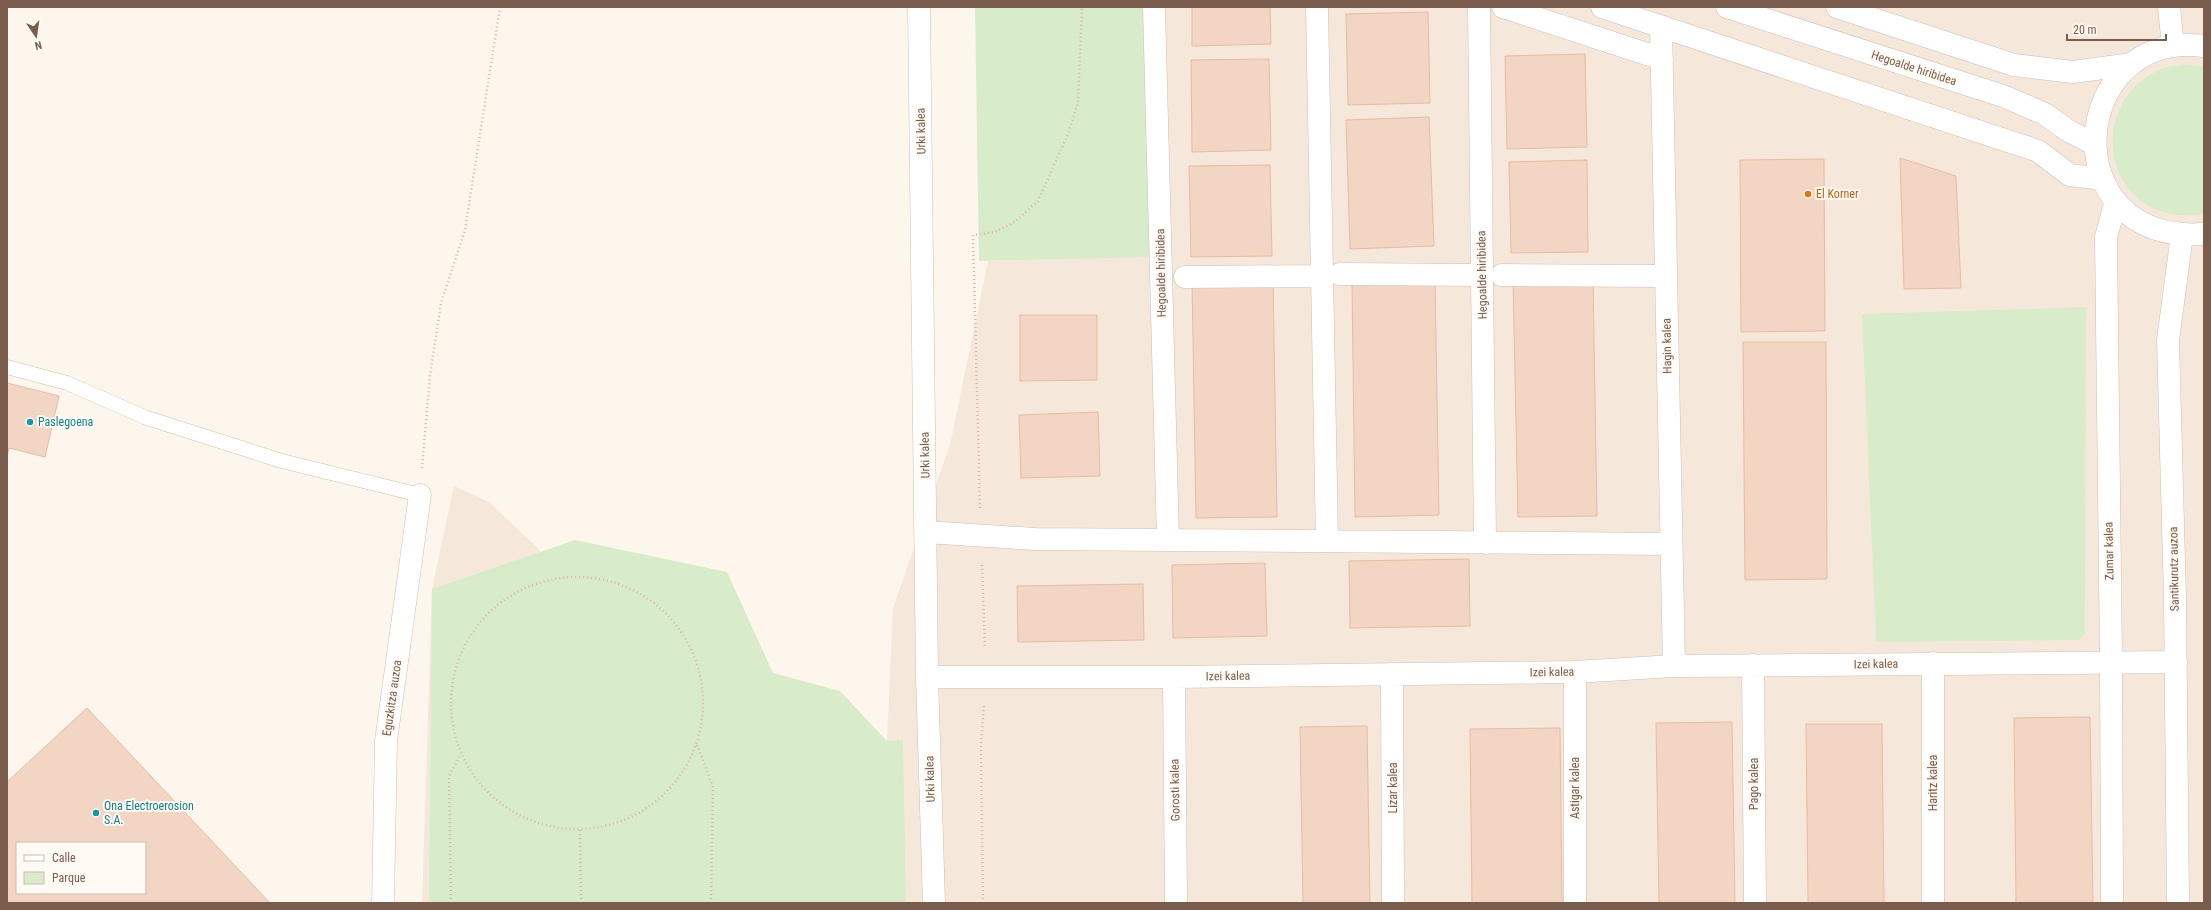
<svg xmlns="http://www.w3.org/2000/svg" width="2211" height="910" font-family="'Roboto Condensed',sans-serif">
<rect width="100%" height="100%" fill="#fdf6ec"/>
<path fill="#f5e8da" d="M 1146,7 L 2204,7 L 2204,903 L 422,903 L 432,589 L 454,486 L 489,502 L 547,557 L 717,747 L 887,741 L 893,608 L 950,445 L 988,261 L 1149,256 Z"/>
<path fill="#d8ecc9" d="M 975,7 L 1146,7 L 1149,257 L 979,261 Z
M 2185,65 L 2204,67 L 2204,214 C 2192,215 2179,216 2167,213 C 2096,194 2095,97 2161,69 C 2168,66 2177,66 2185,65 Z
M 2086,307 L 2085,634 L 2079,640 L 1876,642 L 1862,314 Z
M 575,540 L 727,572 L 773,673 L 840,691 L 887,741 L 903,740 L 906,903 L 429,903 L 432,589 Z"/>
<path fill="#f3d5c3" stroke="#e6bba3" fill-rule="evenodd" d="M 1192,7 L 1270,7 L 1271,44 L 1192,46 Z
M 1428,12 L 1430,103 L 1348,105 L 1346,14 Z
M 1585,54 L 1587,147 L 1507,149 L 1505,56 Z
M 1269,59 L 1271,150 L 1192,152 L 1191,60 Z
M 1429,117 L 1434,246 L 1350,249 L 1346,120 Z
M 1900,158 L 1956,176 L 1961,288 L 1904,289 Z
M 1824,159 L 1825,331 L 1741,332 L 1740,160 Z
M 1587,160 L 1588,252 L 1511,253 L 1509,162 Z
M 1270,165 L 1272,256 L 1191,257 L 1189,166 Z
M 1273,278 L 1277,517 L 1196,518 L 1192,280 Z
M 1593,278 L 1597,516 L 1518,517 L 1513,279 Z
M 1435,281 L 1439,515 L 1355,517 L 1352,282 Z
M 1020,315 L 1097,315 L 1097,380 L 1020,381 Z
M 1743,342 L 1826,342 L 1827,579 L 1745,580 Z
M 7,383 L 59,396 L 45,457 L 9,448 L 7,457 Z
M 1098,412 L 1100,476 L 1021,478 L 1019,415 Z
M 1469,559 L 1470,626 L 1350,628 L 1349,561 Z
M 1265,563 L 1267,636 L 1173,638 L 1172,565 Z
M 1143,584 L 1144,640 L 1018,642 L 1017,586 Z
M 87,708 L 270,903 L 7,903 L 7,782 ZM 17,843 L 145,843 L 145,893 L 17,893 Z
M 2090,717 L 2093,903 L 2016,903 L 2014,718 Z
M 1732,722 L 1735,903 L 1659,903 L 1656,723 Z
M 1806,724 L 1882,724 L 1884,903 L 1808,903 Z
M 1367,726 L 1370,903 L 1303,903 L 1300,727 Z
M 1560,728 L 1562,903 L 1472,903 L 1470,729 Z"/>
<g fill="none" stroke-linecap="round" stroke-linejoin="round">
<g stroke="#d1beb0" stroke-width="15">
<path id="lane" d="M 7,367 L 67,383 L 147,418 L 282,461 L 420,495"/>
</g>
<g stroke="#d1beb0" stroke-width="23">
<path id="street" d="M 919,7 L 927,677 L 934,903
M 1154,7 L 1168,540
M 1317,7 L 1327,541
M 1479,7 L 1485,543
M 1503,7 L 1662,59
M 1602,7 L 2038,151 L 2070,175 L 2103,179
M 1727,7 L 2003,96 L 2045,114 L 2067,130 L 2094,144
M 1837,7 L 2014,65 L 2073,72 L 2132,64
M 2169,7 L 2173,46
M 1661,26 L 1674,666
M 2204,46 C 2068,28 2051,245 2204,234
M 1340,274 L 1482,275
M 1502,275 L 1666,276
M 1185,277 L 1322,276
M 926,532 L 1035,539 L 1671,544
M 1753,665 L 1755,903
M 1575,672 L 1575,903
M 1392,674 L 1393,903
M 927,677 L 1174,677 L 1575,672 L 1674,666 L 2176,662
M 1174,677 L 1176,903
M 383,903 L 386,741 L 420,495
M 1933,903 L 1933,663
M 2112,903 L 2111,661 L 2106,237 L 2116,201
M 2178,903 L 2175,598 L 2168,340 L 2182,235"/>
</g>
<path stroke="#d9b8a5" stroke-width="2.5" stroke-dasharray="1 3" stroke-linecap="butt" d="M 422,468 L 430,376 L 441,303 L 465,230 L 500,7
M 980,508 L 973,235 L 995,232 L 1016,221 L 1038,201 L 1068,134 L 1078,103 L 1082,7
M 982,565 L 985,649
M451 703a126 126 0 1 1 252 0a126 126 0 1 1-252 0Z
M 697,745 L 713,787 L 711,903
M 580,830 L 581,903
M 451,903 L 449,776 L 461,754
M 983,903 L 981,747 L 984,704"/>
<use href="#lane" stroke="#fff" stroke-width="14"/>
<use href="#street" stroke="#fff" stroke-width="22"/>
</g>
<circle fill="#e8710a" stroke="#fffaf3" stroke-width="1.5" cx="1808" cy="194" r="4"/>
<g fill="#0f9aa8" stroke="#fffaf3" stroke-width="1.5">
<circle cx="30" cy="422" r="4"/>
<circle cx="96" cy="813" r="4"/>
</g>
<g text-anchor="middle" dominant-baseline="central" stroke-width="4" stroke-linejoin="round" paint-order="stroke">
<g font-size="12" fill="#7a5c4d" stroke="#fffaf3">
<text transform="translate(1914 68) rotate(18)">Hegoalde hiribidea</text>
<text transform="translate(921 131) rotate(-91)">Urki kalea</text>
<text transform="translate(1161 273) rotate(-91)">Hegoalde hiribidea</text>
<text transform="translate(1482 275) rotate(-91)">Hegoalde hiribidea</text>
<text transform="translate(1667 346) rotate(-91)">Hagin kalea</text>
<text transform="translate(925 455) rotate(-91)">Urki kalea</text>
<text transform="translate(2109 551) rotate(-91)">Zumar kalea</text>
<text transform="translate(2174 569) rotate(-91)">Santikurutz auzoa</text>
<text transform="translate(1876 664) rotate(-1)">Izei kalea</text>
<text transform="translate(1552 672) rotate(-1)">Izei kalea</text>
<text transform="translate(1228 676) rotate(-1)">Izei kalea</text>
<text transform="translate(392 698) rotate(-82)">Eguzkitza auzoa</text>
<text transform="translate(930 779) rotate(-92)">Urki kalea</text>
<text transform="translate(1933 783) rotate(-90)">Haritz kalea</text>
<text transform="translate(1754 784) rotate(-90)">Pago kalea</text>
<text transform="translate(1393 788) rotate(-90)">Lizar kalea</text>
<text transform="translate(1575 788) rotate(-90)">Astigar kalea</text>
<text transform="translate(1175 790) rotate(-91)">Gorosti kalea</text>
</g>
<g font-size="12" fill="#c56008" stroke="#fffaf3" text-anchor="start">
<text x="1816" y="194">El Korner</text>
</g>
<g font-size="12" fill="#0d838f" stroke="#fffaf3" text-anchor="start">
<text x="38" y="422">Paslegoena</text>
<text x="104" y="806">Ona Electroerosion<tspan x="104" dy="14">S.A.</tspan></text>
</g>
</g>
<rect width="2211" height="910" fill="none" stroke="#7a5c4d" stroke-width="16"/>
<rect x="16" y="842" width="130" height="52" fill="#fffaf3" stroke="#cabbb1"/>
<rect x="24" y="855" width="20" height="6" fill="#ffffff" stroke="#cabbb1"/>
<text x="52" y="862" font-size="12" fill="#7a5c4d">Calle</text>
<rect x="24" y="872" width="20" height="12" fill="#d8ecc9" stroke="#cabbb1"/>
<text x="52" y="882" font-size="12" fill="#7a5c4d">Parque</text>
<g transform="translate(36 36) rotate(167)" stroke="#fffaf3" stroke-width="3" paint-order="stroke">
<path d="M0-3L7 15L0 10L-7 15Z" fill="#7a5c4d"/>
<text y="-6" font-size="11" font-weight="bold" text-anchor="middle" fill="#7a5c4d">N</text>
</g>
<path d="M2067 34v6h99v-6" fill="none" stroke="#7a5c4d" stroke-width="2"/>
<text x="2073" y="34" font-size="12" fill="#7a5c4d" stroke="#fffaf3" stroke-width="3" paint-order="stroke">20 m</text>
</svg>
